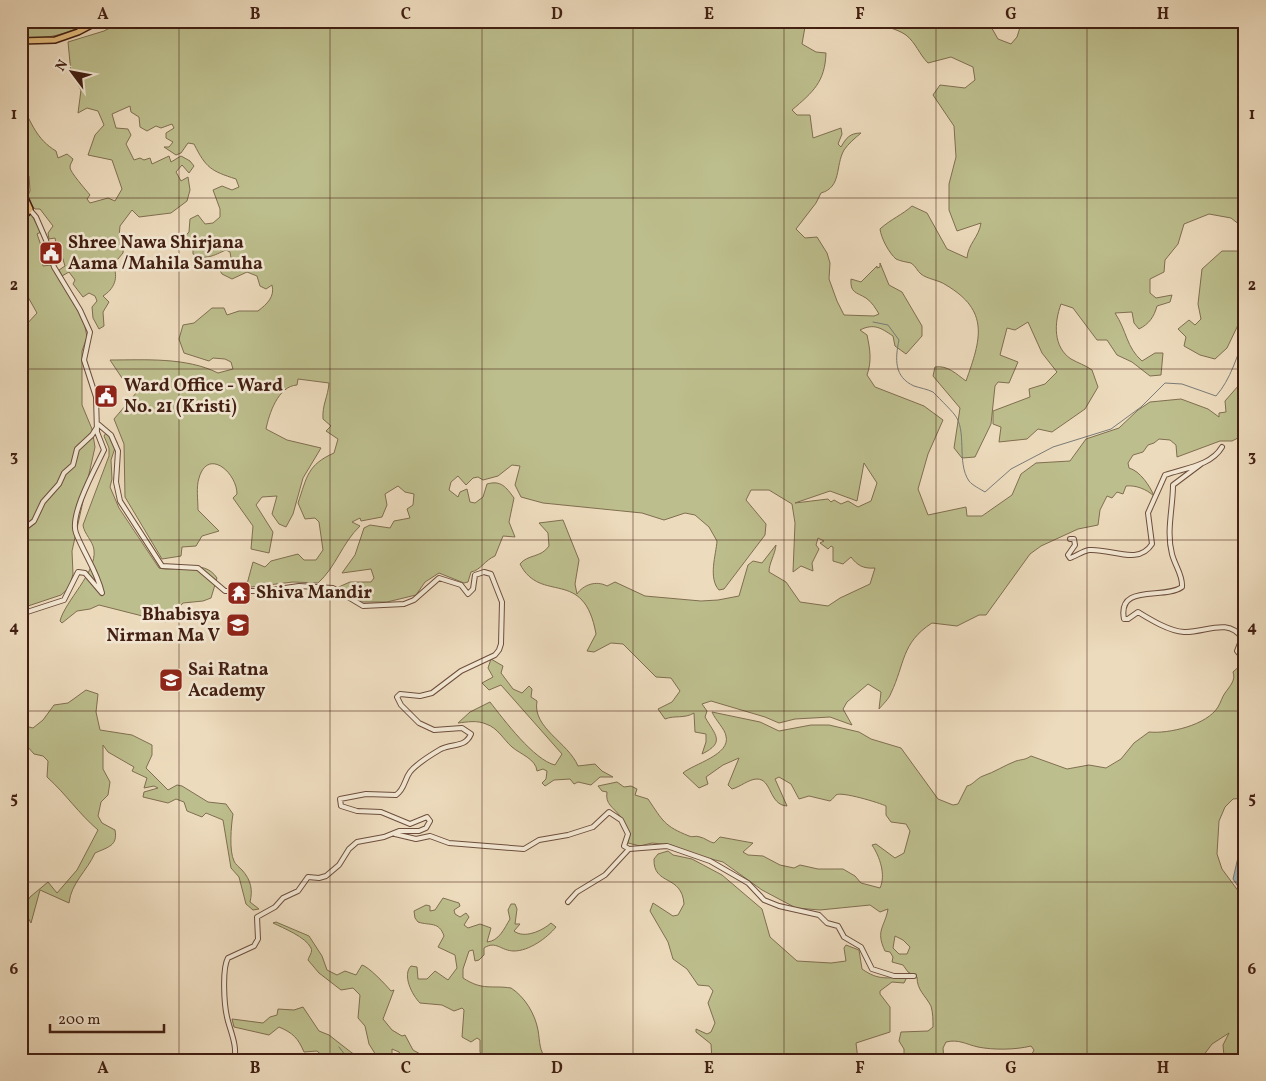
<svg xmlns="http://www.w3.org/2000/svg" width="1266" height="1081" font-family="Vollkorn,serif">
<rect width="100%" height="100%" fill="#eddbbd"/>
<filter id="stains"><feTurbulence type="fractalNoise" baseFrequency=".004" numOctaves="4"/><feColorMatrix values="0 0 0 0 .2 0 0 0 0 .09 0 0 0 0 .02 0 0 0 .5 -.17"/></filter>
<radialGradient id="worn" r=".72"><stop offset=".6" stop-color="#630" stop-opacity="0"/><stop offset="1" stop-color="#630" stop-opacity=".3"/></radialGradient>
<path fill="#bdbe8d" stroke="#806e50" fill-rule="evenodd" d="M 21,21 L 93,21 C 69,34 48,39 21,39 Z
M 123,21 L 244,21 L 246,24 L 248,21 L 250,24 L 256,21 L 806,21 L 802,44 L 816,52 L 826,53 C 825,82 813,92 792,110 L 797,115 L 810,115 L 813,138 L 841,128 L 842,134 L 838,144 L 841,147 C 846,138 850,133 861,133 C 855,138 848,144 844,150 C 835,166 842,187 821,193 L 816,203 L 796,229 L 805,238 L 817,237 L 827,253 L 830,263 L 829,279 L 837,301 L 844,315 L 874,316 L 879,314 C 876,309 872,302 866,298 C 856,292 850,293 851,279 L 861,282 L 877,266 L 877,268 L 880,267 L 880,263 L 889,285 L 902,292 L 922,326 L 922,336 L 906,354 L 895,346 L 893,336 C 881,328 874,323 860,330 L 867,335 C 870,349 872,361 867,375 L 875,387 L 924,406 L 943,420 L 928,454 L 918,489 L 928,515 L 966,507 L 967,516 L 982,516 L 1012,495 L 1021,474 L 1036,463 L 1070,461 L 1086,439 L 1119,428 L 1138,410 L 1150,402 L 1181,399 L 1208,409 L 1219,417 L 1219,413 L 1226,412 L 1225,401 L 1239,385 L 1245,381 L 1243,416 L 1245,425 L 1238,438 L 1232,441 L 1220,441 L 1177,457 L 1176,445 L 1170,440 L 1159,439 L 1154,443 L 1148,445 L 1143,452 L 1133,455 L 1128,463 L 1129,468 C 1140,471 1150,486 1154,496 C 1146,489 1136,485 1126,486 L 1123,494 L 1117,492 L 1112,498 L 1107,496 L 1100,510 L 1098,525 L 1078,529 L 1041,546 L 1030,554 L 986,615 L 979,615 L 957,626 L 932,623 C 901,643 905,664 891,693 C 889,699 883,704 879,709 L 881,692 L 868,684 L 847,702 L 843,709 L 852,725 L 830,717 L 795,719 L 779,723 L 765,717 L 711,701 L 702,704 L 707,711 L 705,717 C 715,735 726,742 702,754 L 706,742 L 706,734 L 695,732 L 694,713 C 684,719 675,715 665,719 L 658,709 L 672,702 L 680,691 L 671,678 L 656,677 L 623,644 L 611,643 L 594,652 L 587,651 L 596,634 C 584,566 541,605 520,564 C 528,554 541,558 549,546 L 548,533 L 539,523 L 563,520 L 579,560 L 575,584 L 577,594 C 583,585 596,580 607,586 L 615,582 L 645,596 L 701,601 L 718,600 L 739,596 L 748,565 L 753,561 L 762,563 L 776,545 C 775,555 769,563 769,572 L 786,582 L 800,602 L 828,606 L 840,598 L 870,584 L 875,568 C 863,569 857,565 851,557 L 843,564 L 833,561 L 833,547 L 831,546 L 828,549 L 820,543 L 824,541 L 818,538 L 816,545 L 819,549 L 812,563 L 813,571 L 801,566 L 793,572 L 795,523 L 792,504 L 769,490 L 751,490 L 746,500 L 766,524 L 765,535 L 724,589 L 719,590 C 708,578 716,555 717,541 L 709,527 L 695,515 L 685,513 L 664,520 L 642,513 L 543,503 L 521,497 L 515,485 L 520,466 L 512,465 L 498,476 L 483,480 L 478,477 L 473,478 L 466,485 L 458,476 L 451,482 L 449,490 L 458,497 L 460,492 L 467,489 L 470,502 L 475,503 L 483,497 L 487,484 C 501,480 506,487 514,498 L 509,522 L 515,537 L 503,536 L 495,556 C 485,560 481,570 471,572 L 468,582 L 464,583 L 439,573 L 425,582 L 416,595 L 387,602 L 358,602 L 334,589 L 350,582 L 371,582 L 374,578 L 371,569 L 342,573 L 355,555 L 364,528 L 370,525 L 390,528 L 394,521 L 410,518 L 407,509 L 413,505 L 414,494 L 405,492 L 398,486 L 385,494 L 387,505 L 382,517 L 361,521 L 360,518 L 352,522 L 360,526 C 342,543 336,567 318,583 L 293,582 L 251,587 L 247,584 L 253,562 L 265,567 L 271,561 L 298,554 L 304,560 L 316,560 L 323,550 L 319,522 L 315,518 L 305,519 L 298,503 C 307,477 307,465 334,453 L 338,439 L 326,431 L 331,426 L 323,419 C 322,405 328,397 329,383 L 298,379 L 297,385 C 278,386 269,414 266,429 L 287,440 L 321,448 L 303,478 L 293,514 L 286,527 L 279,524 L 272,514 L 277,496 L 262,497 L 256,505 L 273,532 L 269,553 L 251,549 L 253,526 L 233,498 L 237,494 C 237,473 208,447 199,478 C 196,487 198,500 198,510 L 219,531 L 202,536 L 196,546 L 182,547 L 181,556 L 162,559 L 125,497 L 124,444 L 114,419 L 137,392 L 124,381 L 110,360 C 145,360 186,357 218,373 L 233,369 L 231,362 L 225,359 L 213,358 L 209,361 L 184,353 L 179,339 L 183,325 L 194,323 L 212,308 L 224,308 L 227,315 L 239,311 L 258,311 C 267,304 275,297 272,285 L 266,289 L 260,286 L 257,276 L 247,272 L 232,279 L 222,274 L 219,269 L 231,258 L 230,252 L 226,250 C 214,255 206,261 193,254 L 193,250 L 182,247 L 180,242 L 189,232 L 190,219 L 198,215 L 205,224 L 213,223 L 220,217 L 220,209 L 213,190 L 222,186 L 232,190 L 239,187 L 236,179 C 211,171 206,168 194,144 L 188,143 L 181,153 L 176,155 L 164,147 L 169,147 L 173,142 L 166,138 L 166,133 L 174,128 L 172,124 L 161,128 L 156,126 L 147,131 L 140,127 L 139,117 L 131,112 L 130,106 L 112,114 L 116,128 L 128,129 L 131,135 L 126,144 L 134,160 L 140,158 L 144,160 L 150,158 L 152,164 L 169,156 L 171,162 L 181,156 L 190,161 L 194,166 L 189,173 L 182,165 L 176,172 L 181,181 L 188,177 L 190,190 L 187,201 L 171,213 L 139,217 L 132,210 L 120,226 L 119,237 L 124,239 L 123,253 L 113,265 C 119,278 114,289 103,296 L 109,302 L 103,312 L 104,326 L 99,329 L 93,318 L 92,307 L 97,301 L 95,296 L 89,293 L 83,297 L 73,284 L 75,280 L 69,272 L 62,276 L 59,270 L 65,266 L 62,256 L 59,257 L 61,251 L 57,249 L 55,238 L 49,239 L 48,233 L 53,226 L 40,209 L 35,209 L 26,199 L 30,191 L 29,176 L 25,176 L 25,160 L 21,159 L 21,104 C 32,123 36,139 56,151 L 58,158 L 67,154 L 73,159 C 72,162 70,164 70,167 C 69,171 86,190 90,195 L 87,199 L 90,203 L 108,198 L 115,201 L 122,189 L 112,160 L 88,155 L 95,135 L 104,125 L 98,111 L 87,108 L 78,113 L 81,90 L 71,73 L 68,42 L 104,31 ZM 864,463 L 877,483 L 871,501 L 858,507 L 848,501 L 841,504 L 834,500 L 831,502 L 828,499 L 795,503 L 830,491 L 857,501 Z
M 873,21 L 992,21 L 990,25 L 998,39 L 1011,44 L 1017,37 L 1022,21 L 1037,21 L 1047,25 L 1054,21 L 1245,21 L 1245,229 L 1231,218 L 1209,214 L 1184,224 L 1178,244 L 1165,260 L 1164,272 L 1150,279 L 1150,293 L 1156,298 L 1172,295 L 1170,302 L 1157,306 C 1154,317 1149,324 1139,329 L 1134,323 L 1132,312 L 1115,313 C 1127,331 1126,347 1142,361 L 1155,353 L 1163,353 L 1161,375 L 1150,376 L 1132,362 L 1117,355 L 1107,340 L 1097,340 L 1073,308 L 1061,304 C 1054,323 1053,347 1071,359 C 1078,363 1085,365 1092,370 L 1098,387 L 1085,409 L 1052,432 L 1038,429 L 1027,439 L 999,442 L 1001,427 L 993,424 L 993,411 L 1030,397 L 1029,389 L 1045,384 L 1057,372 L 1042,353 L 1028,322 L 1015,330 L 1007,328 L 1000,355 L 1018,362 L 1009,383 L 998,382 L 995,386 L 991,424 L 975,457 L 962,458 L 954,448 L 960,408 L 933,376 L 935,367 C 948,365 956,374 966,381 C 981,339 990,311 946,285 C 939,280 927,279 921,274 C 917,271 916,266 911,263 C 906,262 900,261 896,259 C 889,253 881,238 880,229 C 891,219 902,215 912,206 L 927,213 L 947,249 L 967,258 C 968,244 979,237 981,223 L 957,231 L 949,210 L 949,184 L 956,157 L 954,126 L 933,95 L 940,85 L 965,88 L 975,80 L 973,67 L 951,57 L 928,63 C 919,54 916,43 906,35 C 896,28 883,27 873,21 Z
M 30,212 L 41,232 L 37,234 L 43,251 L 41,255 L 43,266 L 51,265 L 84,321 L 87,337 L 82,351 L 82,405 L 92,429 L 95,447 L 72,551 L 73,574 L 69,588 L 61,595 L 25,607 L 21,603 L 21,335 L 24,327 L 37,313 L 28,297 L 21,292 L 21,216 Z
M 1222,251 L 1245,251 L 1245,320 L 1239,323 L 1227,348 L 1215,359 L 1200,355 L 1184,346 L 1186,337 L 1178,329 L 1189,320 L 1195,325 L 1201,319 L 1198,304 L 1202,269 Z
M 107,431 L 117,442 L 111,460 L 112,479 L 110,487 L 119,508 L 159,568 C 178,573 203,557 217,578 L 211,598 L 203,601 L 183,603 L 166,622 L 99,605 L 90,609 L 77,611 L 62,623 L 60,621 C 65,601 97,572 94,550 C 93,541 84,534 83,525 L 109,456 L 109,448 L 104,436 Z
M 491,659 L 503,666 L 501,673 L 513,689 L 522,693 L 529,686 L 532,689 L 531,697 L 537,701 C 532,728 568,742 578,766 L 595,764 L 602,771 L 613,777 L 600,777 L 591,785 L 578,782 L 574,784 L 570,779 L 554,780 L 545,786 L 542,783 L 546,779 L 547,771 L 543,769 L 537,771 C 536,759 520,754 512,747 C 503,739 498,728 486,724 C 477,720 467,722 458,723 L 470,712 L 490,702 C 504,720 534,760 555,765 L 562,754 L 501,685 L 489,690 L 482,683 L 493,677 L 488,668 Z
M 1245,661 L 1245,798 L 1233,799 L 1225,807 L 1219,821 L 1217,854 L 1222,869 L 1239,892 L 1245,913 L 1245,1005 L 1243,1010 L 1245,1014 L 1245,1060 L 1221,1060 L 1224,1056 L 1223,1045 L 1229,1033 L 1212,1044 L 1200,1060 L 1029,1060 L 1034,1050 L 1031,1046 C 1015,1050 993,1050 978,1047 C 965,1044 959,1039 946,1042 L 943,1048 L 944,1060 L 904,1060 L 904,1049 L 899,1041 L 901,1032 L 928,1031 L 933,1027 C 933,1020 933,1013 931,1006 C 925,995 917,990 917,977 L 908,972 L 903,965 L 892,962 L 893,957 L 890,952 L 885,951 C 875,930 885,927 888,909 L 880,912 L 870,905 L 820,910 L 796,908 L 762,890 L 723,862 L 696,855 L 671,845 L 652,843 L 640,846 L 628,843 L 630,834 C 627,828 624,821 620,816 C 613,807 605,804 607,792 L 602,791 L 598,786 L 617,782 L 624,787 L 631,786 L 637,789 L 635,795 L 648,799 C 663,821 664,826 689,836 C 693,838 695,835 700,837 C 705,838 709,842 714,843 L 720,837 L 753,843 L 743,852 L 748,855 L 763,856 L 780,865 L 794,868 L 800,865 L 818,869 L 843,869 L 855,876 L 861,883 L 880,888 C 886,875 880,857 872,845 L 876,844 L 895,858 L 904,853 L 910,831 L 906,824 L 891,822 L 886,815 L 886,806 C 880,803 841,791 836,795 C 834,797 833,799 830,801 L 809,796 L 799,799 L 791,784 L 779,777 L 775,779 L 787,806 C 769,805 772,779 757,779 C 749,779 740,787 732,789 L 728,785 L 739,758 L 723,765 L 706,777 L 708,784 L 699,788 L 683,773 C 693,764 731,755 726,736 C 725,729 716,721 712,712 L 760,722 L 779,731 L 811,725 L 829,725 L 859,732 L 871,739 L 901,748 L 938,799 L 953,805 L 958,804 L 967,786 C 973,785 977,778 983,776 C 995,772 1005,765 1016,761 C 1023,759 1025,760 1031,756 L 1067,769 L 1089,765 L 1106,768 L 1121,759 L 1134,743 L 1149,732 C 1169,734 1207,725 1218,707 C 1221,702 1222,697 1225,693 C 1230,686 1236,680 1233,672 ZM 895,936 L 903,940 L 910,947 L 907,954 L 899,954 L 893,948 Z
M 86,690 L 98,694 L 96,712 L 100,730 L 132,735 L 152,745 L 152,755 L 146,768 L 168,790 L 177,785 L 182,786 L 208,802 L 226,804 L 233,814 C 231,826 229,851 234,861 C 235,864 240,868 242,870 C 251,880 253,890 250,902 L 259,909 L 253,910 L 246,904 L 239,877 L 231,868 L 223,820 L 206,813 L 202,817 L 187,811 L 184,802 L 176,799 L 168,803 L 143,797 L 144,792 L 158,788 L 154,786 L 144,788 L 147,778 L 132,771 L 134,767 L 108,752 L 103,745 L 103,769 L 110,782 L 108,795 L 101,802 L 98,816 L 102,823 L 115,830 C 118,846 108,847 95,853 C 87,871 71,883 69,903 L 40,890 L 31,923 L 23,909 L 30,897 L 48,882 L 57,893 L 77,870 L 98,830 C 79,814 66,794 47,777 L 48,761 L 43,756 L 34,754 L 21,739 L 21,725 L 33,728 L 43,720 L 54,705 L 68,703 Z
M 668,851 L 673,855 L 692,859 L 722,875 L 762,909 L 770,937 L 797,961 L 831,963 L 846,961 L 844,948 L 846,945 L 859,950 L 862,969 C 879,981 886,977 904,978 L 906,979 L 904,983 L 892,982 L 880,991 L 880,994 L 890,1007 L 890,1032 L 856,1043 L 858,1060 L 712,1060 L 711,1044 L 696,1032 L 696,1029 L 707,1034 L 711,1032 L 715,1023 L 708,1003 L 713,991 L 709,986 L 698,985 L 687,969 L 673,959 L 668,942 L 650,911 L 653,903 L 673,916 L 678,915 L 684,904 C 682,874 653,886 654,859 L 658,854 Z
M 443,898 L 459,903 L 460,906 L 454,910 L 455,914 L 460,917 L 466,913 L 469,917 L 464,925 L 468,928 L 480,924 L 491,928 L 487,942 C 499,941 504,929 510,919 L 508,910 L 511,904 L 515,904 L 517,909 L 515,924 L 520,924 L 514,931 C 524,939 542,931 551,923 L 556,927 C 547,938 529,951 514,951 C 501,951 496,940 484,948 L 484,955 L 479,960 L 475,961 L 473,950 L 469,951 L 463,969 L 463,978 C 483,991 491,985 511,988 C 525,997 535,1014 538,1030 C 540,1042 539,1051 547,1060 L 484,1060 L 480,1052 L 480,1040 L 477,1038 L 471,1042 L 462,1037 L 464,1010 L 462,1008 L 454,1011 L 442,1005 L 420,1003 C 412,995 402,975 411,966 L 417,967 L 418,979 L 427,979 L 435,971 L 448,980 L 457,968 L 455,955 L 438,947 L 444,936 C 439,921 430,926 418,922 L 415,918 L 414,911 L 426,905 L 430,906 L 430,911 L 435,910 Z
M 276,922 L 309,936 L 322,956 L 327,970 L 337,975 L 345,971 L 356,975 L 362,965 C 369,967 385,984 391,991 L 394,990 L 383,1019 L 392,1030 L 402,1036 L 405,1035 L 413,1050 L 422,1055 L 425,1060 L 405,1060 L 399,1052 L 392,1049 L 392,1060 L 379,1060 L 369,1044 L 365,1026 L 358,1018 L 360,995 L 353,988 L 341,990 L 319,973 L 308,960 C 309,956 313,952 311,948 C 306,937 283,928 273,923 Z
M 303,1007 L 319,1031 L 329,1035 L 352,1053 L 369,1060 L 327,1060 L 317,1051 L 304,1052 C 298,1038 293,1033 279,1027 L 269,1035 L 234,1027 L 232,1019 L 263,1023 L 270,1017 L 277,1015 L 278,1009 L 294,1010 Z"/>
<path fill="#9eb8bc" stroke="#797b78" d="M 1245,843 L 1245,915 L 1239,888 L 1233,879 L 1239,853 Z"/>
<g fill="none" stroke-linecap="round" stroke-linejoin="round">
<path stroke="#797b78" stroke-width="1" d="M 873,322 L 888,325 L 899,340 C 895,359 894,377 914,386 C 920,388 927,389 933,392 C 934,393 952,411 954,414 C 968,430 956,462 969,481 C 972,485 980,489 985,492 L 1011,469 L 1053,447 L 1111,429 L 1141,407 L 1165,383 L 1182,384 L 1216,396 C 1231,379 1237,356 1245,335
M 339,1047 L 349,1060"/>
<g stroke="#6d4e3d" stroke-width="6">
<path id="minor" d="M 98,424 L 111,435 L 118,451 L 116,482 L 120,501 L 162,566 L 198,568 L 225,591 L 264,591 L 299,586 L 333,588 L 363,606 L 404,604 L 414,600 L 439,578 L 461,585 L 468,594 L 473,589 L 475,575 L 484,572 L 491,574 L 502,602 L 501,644 L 499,650 L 495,655 L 461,671 L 432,693 L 420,696 L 400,694 L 397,697 L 401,705 L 419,723 L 434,730 L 462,728 L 471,734 C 465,748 453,743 441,749 C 431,755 417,763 410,772 C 404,780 405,789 396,795 L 366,794 L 340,799 L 341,806 L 357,811 L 381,812 L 410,824 L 427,817 L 430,821 L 426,828 L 419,831 L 399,831 L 384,837 L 357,842 L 349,849 L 339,865 L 326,876 L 319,878 L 308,877 L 298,891 L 283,898 L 275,907 L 257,917 L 258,939 L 254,946 L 228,958 C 222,968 224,1004 227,1017 C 230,1031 238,1046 234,1060
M 1201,464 L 1173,485 C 1173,508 1166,531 1172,554 C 1175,566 1183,575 1182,587 C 1164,600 1117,583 1124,619 L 1128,619 L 1138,612 C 1151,620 1169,631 1184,632 C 1205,633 1228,617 1242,638 L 1237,651 L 1241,656 L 1245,656
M 21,531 L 34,521 L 43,502 L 59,484 L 64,473 L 73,465 L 77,449 L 92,435 L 97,427
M 1070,539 L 1074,539 L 1075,545 L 1068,555 L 1070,558 C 1076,556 1083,551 1089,550 C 1111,548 1138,566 1152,544 L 1148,513 L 1165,475 C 1184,468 1211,466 1222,447
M 21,614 L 64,600 L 78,572 L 85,573 L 102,593 C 97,571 84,554 76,533 C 69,515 96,467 104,450 L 97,432 L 96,397 L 84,360 L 90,332 L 80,310 L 54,267 L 46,240 L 36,217 L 30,210
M 395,834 L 416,839 L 430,836 L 449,843 L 524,849 L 539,840 L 568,835 L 593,827 L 609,812 L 621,820 L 628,834 L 624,846 L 629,849 L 667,846 L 710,861 L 748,883 L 764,900 L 779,906 L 819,915 L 827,923 L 838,926 L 844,937 L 861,947 L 872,969 L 894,976 L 914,976
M 568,902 L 577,892 L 605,875 L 629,849"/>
</g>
<g stroke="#421f12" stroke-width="8">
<path id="major" d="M 21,41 L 55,40 L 78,32 L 99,21
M 21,189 L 30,209 L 27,213 L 21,214"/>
</g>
<use href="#minor" stroke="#f3e8d4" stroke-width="4"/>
<use href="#major" stroke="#e6be7e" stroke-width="5"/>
</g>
<path fill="none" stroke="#421f12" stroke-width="1" stroke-opacity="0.55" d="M 179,21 L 179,1060M 330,21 L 330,1060M 482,21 L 482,1060M 633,21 L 633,1060M 784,21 L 784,1060M 936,21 L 936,1060M 1087,21 L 1087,1060M 21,198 L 1245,198M 21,369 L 1245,369M 21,540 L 1245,540M 21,711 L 1245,711M 21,882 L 1245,882"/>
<defs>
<g id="civic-square" transform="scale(1.25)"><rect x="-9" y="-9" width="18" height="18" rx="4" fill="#8f2418" stroke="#f3e8d4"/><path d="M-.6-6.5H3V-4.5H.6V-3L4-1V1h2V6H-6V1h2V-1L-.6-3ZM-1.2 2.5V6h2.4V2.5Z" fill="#fff"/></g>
<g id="temple-square" transform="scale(1.25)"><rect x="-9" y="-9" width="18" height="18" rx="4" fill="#8f2418" stroke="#f3e8d4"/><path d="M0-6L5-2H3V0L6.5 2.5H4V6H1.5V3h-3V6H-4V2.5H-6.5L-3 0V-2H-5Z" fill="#fff"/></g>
<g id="school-square" transform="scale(1.25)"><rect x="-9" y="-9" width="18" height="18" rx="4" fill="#8f2418" stroke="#f3e8d4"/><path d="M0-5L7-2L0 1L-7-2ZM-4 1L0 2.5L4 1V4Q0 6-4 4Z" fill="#fff"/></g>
</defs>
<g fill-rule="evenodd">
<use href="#civic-square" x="51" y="253"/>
<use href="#civic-square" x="106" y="396"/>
<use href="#temple-square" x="239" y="593"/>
<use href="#school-square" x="238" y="625"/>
<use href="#school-square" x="171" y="680"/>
</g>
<g text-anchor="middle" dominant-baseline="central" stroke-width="5" stroke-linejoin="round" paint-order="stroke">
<g font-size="18" font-weight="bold" fill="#421f12" stroke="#f3e8d4" text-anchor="start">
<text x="68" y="243">Shree Nawa Shirjana<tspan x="68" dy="21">Aama /Mahila Samuha</tspan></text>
<text x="124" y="386">Ward Office - Ward<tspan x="124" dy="21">No. 21 (Kristi)</tspan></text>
<text x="256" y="593">Shiva Mandir</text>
<text x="220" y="615" text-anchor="end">Bhabisya<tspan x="220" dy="21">Nirman Ma V</tspan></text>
<text x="188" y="670">Sai Ratna<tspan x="188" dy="21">Academy</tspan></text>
</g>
</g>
<rect width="1266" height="1081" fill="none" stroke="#eddbbd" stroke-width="55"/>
<g transform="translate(72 72) rotate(302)" stroke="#f3e8d4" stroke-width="4" paint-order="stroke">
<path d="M0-4L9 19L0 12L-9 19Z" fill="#421f12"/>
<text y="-8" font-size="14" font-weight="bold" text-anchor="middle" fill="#421f12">N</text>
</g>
<path d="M50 1024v8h114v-8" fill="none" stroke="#421f12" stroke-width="2.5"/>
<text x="58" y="1024" font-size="15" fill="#421f12" stroke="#f3e8d4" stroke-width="4" paint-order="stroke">200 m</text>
<rect x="28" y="28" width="1210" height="1026" fill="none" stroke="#421f12" stroke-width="2"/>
<g font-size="16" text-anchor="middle" font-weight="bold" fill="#421f12">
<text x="103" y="19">A</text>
<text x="255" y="19">B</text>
<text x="406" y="19">C</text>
<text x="557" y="19">D</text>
<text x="709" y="19">E</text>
<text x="860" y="19">F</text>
<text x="1011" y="19">G</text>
<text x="1163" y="19">H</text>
<text x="14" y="119">1</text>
<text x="1252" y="119">1</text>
<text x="14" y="290">2</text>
<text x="1252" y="290">2</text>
<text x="14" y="461">3</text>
<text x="1252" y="461">3</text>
<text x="14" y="632">4</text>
<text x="1252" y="632">4</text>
<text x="14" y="803">5</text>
<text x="1252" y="803">5</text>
<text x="14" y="974">6</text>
<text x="1252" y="974">6</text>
<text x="103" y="1073">A</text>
<text x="255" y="1073">B</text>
<text x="406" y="1073">C</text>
<text x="557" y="1073">D</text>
<text x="709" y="1073">E</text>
<text x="860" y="1073">F</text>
<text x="1011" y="1073">G</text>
<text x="1163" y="1073">H</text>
</g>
<rect width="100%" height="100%" filter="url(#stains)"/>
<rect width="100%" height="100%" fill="url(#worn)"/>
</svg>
